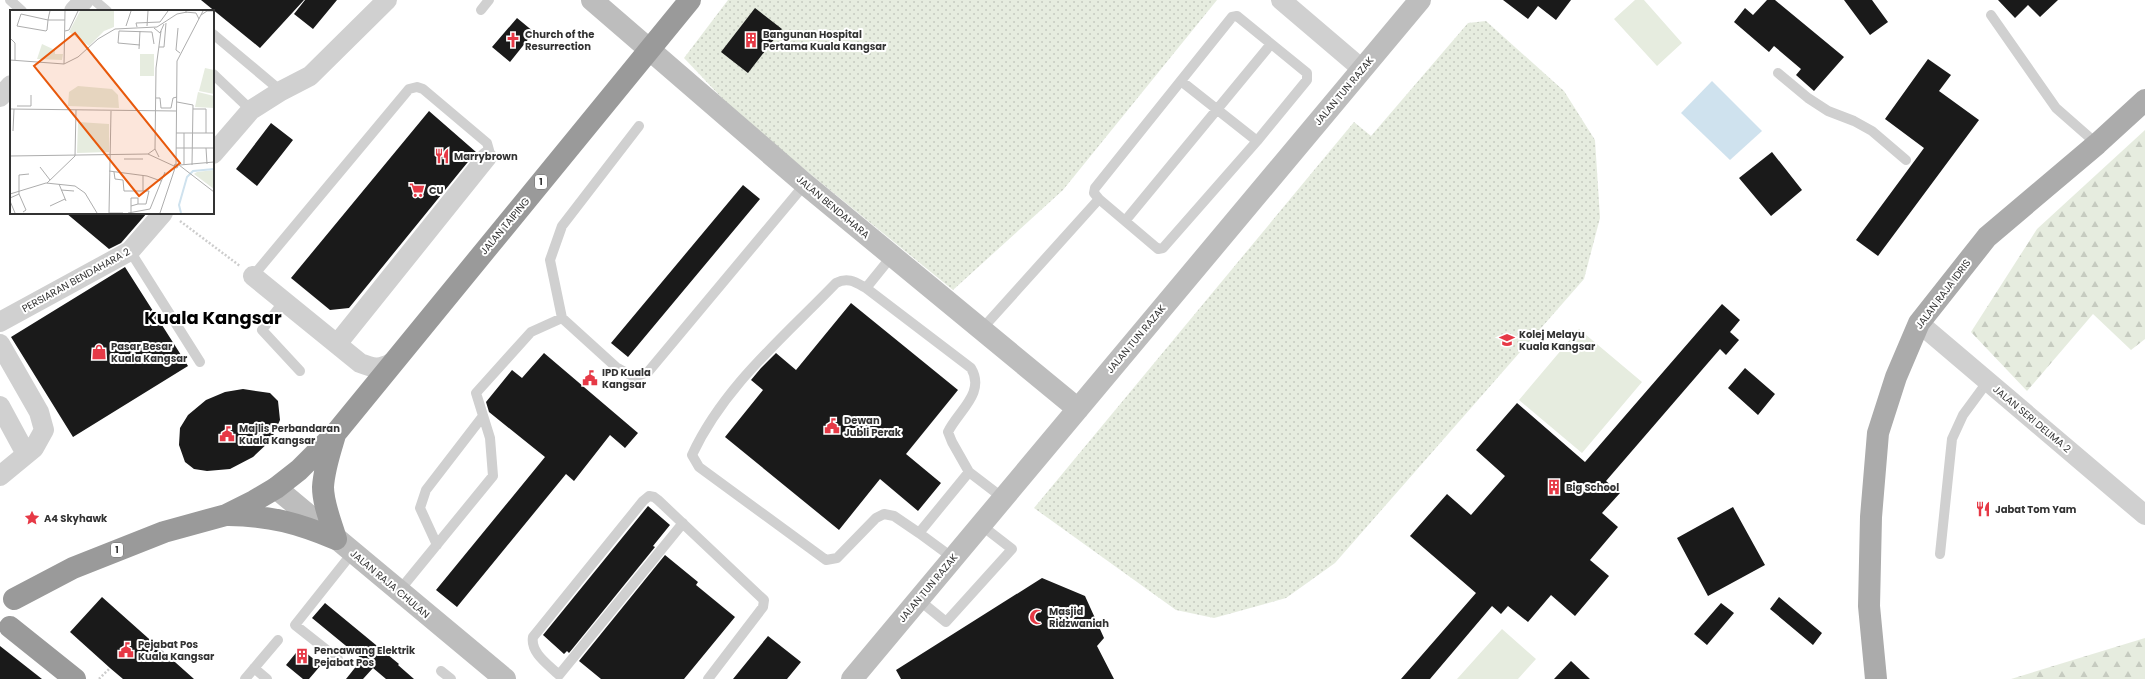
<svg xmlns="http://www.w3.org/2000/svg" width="2145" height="679" font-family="Poppins,sans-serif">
<defs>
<pattern id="grass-dots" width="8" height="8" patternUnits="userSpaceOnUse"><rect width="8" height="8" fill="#e6ecdf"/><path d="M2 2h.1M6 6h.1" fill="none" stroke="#c6cbc0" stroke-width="1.8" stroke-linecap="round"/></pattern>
<pattern id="forest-firs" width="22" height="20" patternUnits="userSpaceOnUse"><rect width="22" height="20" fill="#e6ecdf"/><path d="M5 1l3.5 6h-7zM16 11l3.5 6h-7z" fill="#c6cbc0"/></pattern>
</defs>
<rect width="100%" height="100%" fill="#fff"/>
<path fill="url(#grass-dots)" d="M 728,0 L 1217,0 L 1063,190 L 953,290 L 740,117 L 684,58 Z
M 1486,21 L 1564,91 L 1595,140 L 1600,218 L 1584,279 L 1335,563 L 1286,598 L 1214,618 L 1176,610 L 1034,508 L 1354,122 L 1371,136 L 1468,23 Z"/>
<path fill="url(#forest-firs)" d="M 2145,130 L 2145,339 L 2131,350 L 2093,314 L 2027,391 L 1971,332 L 2037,229 Z
M 2145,638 L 2145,679 L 2011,679 Z"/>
<path fill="#e6ecdf" d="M 1635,0 L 1644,0 L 1682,43 L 1657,66 L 1614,19 Z
M 1579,329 L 1642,382 L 1582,453 L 1519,400 Z
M 1502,629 L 1536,659 L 1518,679 L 1457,679 Z"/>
<path fill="#cfe2ee" d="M 1712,81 L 1762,131 L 1730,160 L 1681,113 Z"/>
<path fill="#1a1a1a" d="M 201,0 L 304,0 L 260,48 Z
M 305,0 L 337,0 L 313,29 L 294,14 Z
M 1503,0 L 1571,0 L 1556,20 L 1538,6 L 1528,19 Z
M 1767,0 L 1775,0 L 1844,57 L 1814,91 L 1796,75 L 1801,69 L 1774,46 L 1769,52 L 1734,22 L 1745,8 L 1753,15 Z
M 1844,0 L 1872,0 L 1888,22 L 1870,35 Z
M 1998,0 L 2058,0 L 2040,17 L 2028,5 L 2015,18 Z
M 755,8 L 782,29 L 748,73 L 721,52 Z
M 517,18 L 534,32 L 510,62 L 492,47 Z
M 1928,59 L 1951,75 L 1939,91 L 1979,120 L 1878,256 L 1856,240 L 1924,148 L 1885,119 Z
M 429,111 L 476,152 L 349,308 L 330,310 L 291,278 Z
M 271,123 L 293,140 L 257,186 L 236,169 Z
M 1772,152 L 1802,190 L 1771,216 L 1739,178 Z
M 743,185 L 760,199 L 628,357 L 611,343 Z
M 66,213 L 147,213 L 121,243 L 109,249 Z
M 125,267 L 188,366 L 73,437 L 11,337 Z
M 851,303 L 958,390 L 906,454 L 941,483 L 918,511 L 880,479 L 839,530 L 725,437 L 763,390 L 751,380 L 761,368 L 776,353 L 796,370 Z
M 1722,304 L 1740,320 L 1730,332 L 1739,340 L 1726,355 L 1720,349 L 1606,481 L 1620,493 L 1602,513 L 1618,527 L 1590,560 L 1609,576 L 1575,616 L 1551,595 L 1528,622 L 1508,606 L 1501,614 L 1492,606 L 1430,679 L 1401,679 L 1476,593 L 1410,536 L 1447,494 L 1471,515 L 1505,476 L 1476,450 L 1517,403 L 1585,462 Z
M 544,353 L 638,433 L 625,448 L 610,435 L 574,481 L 566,474 L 457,607 L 436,590 L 545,457 L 489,412 L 486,402 L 512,370 L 522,378 Z
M 1745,368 L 1775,394 L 1758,415 L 1728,388 Z
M 243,389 L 270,393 L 278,401 L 280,420 L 271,440 L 253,457 L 230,469 L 207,471 L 194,469 L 185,462 L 179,445 L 180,428 L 188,415 L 206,400 L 225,392 Z
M 648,506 L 670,525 L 653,546 L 655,547 L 569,653 L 567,651 L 564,654 L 543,635 Z
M 1733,507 L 1765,565 L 1708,596 L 1677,538 Z
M 665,555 L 698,582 L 696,585 L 735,617 L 684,679 L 601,679 L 579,661 Z
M 1042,578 L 1085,596 L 1104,638 L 1097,646 L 1114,679 L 901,679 L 896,670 Z
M 102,597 L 194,679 L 123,679 L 110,668 L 70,632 Z
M 1779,597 L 1822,633 L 1813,645 L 1770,609 Z
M 325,603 L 399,664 L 398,665 L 414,679 L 386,679 L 373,668 L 363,679 L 346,679 L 362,659 L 312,618 Z
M 1721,603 L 1734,613 L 1707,645 L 1694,634 Z
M 768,636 L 801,662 L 787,679 L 733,679 Z
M 0,646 L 42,679 L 0,679 Z
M 300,648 L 321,665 L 309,679 L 303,679 L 286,665 Z
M 1571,661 L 1590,679 L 1554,679 Z"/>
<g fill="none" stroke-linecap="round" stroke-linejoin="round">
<path stroke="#cdcdcd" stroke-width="2.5" stroke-dasharray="2 2" stroke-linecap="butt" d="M 180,221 L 240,266
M 99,679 L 110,668"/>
<path stroke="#d0d0d0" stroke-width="10" d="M 10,0 L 22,11
M 94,0 L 107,11
M 481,10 L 489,0
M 1991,15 L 2056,108 L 2097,144
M 213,34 L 281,91
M 1778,73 L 1808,98 L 1828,111 L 1854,121 L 1872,131 L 1906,160
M 213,74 L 251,110
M 1181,81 L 1257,141
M 639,126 L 562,226 L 550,260 L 562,318 L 616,367 L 634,377 L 648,372 L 805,184
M 1125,221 L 1271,44
M 130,251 L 200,362
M 891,257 L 866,288 L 971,368 C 986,393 958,411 948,432 L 952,442 L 969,472
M 253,276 L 409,89 L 417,87 L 423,89 L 487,143 L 489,150 L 487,157
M 866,288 C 855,282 848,277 836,283 C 784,337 724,386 692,455 L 699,467 L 826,560 L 837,558 L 876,518 L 884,514 L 894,516 L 919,533
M 284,301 L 262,330 L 300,371
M 981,330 L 1099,199 L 1094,193 L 1095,188 L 1232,17 L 1237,16 L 1307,73 L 1307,80 L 1257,141 L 1163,248 L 1158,249 L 1099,199
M 683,523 L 559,675 C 549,665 530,653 533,637 L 643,501 L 649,496 L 654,497 L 658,500 L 764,600 L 763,607 L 708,679
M 437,545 L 420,508 L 426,490 L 483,416
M 1940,554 L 1952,439 L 1963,415 L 1988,381
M 953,558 L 919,533 L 969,472 L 1003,498
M 399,591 L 493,476 L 490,438 L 476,393 L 531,332 L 562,318
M 919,600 L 946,622 L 1012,549 L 981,525
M 338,659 L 295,625 L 353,552
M 254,668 L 267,679
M 441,671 L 451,679
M 245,679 L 278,640"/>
<path stroke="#d0d0d0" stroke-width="20" d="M 1281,0 L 1362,69
M 74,11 L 84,0
M 0,97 L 11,85
M 213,154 L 251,110 L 281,91 L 310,76 L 387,0
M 253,276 L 360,363 C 373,368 379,370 391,363
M 0,322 L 130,251 L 163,213
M 1919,323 L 2145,515
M 0,344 L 39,412 L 44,430 L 34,448 L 0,476
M 337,344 L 487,157
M 0,406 L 26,454"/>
<path stroke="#bdbdbd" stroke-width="22" d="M 592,0 L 805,184 L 1078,409
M 276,488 L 505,679
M 852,679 L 1420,0"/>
<path stroke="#ababab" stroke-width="22" d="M 1876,679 L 1869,606 L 1871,517 L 1878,433 L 1896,377 L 1919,323 L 1987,237 L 2097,144 L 2145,100"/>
<path stroke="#9a9a9a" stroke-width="22" d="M 335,435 C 330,452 324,469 323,487 C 323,504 331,522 336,539
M 229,515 C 272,516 297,523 336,539
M 14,599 L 73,568 L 164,532 L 226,515 L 254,501 L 276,488 L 299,470 L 335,434 L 690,0
M 10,627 L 75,679"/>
</g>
<defs>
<g id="church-bare" transform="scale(1.2)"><path d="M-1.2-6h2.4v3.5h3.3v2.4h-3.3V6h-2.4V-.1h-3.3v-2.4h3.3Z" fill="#e63946" stroke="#fff" stroke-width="2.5" paint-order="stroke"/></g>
<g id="building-bare" transform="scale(1.2)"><path d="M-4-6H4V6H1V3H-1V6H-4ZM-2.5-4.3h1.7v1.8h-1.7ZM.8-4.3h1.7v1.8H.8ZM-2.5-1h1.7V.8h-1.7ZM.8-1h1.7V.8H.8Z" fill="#e63946" stroke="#fff" stroke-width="2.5" paint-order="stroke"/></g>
<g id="restaurant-bare" transform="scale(1.2)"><path d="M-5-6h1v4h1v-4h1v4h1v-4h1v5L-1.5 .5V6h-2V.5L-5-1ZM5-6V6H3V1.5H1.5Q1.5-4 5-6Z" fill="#e63946" stroke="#fff" stroke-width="2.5" paint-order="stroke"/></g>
<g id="supermarket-bare" transform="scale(1.2)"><path d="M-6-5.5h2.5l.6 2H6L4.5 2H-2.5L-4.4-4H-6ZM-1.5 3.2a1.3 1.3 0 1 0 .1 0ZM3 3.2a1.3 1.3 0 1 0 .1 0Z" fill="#e63946" stroke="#fff" stroke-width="2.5" paint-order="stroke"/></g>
<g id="school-bare" transform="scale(1.2)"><path d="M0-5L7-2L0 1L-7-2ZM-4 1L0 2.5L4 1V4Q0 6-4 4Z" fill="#e63946" stroke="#fff" stroke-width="2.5" paint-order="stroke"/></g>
<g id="shop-bare" transform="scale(1.2)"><path d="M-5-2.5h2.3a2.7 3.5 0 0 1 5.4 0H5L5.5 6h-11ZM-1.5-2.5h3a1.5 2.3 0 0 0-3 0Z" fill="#e63946" stroke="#fff" stroke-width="2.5" paint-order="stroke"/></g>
<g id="civic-bare" transform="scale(1.2)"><path d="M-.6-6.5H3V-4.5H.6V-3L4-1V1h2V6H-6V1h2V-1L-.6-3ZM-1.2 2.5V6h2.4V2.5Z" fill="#e63946" stroke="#fff" stroke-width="2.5" paint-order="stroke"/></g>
<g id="sight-bare" transform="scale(1.2)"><path d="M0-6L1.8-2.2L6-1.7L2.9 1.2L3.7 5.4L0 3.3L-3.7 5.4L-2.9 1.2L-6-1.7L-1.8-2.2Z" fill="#e63946" stroke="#fff" stroke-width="2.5" paint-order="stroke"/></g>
<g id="mosque-bare" transform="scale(1.2)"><path d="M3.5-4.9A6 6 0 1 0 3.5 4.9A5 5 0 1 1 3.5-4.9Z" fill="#e63946" stroke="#fff" stroke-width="2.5" paint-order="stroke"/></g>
</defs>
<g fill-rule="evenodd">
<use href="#church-bare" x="513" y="40"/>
<use href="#building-bare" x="751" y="40"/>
<use href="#restaurant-bare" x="442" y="156"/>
<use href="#supermarket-bare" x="417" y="190"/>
<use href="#school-bare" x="1507" y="340"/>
<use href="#shop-bare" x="99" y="352"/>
<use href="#civic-bare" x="590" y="378"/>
<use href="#civic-bare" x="832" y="426"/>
<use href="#civic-bare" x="227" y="434"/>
<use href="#building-bare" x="1554" y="487"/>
<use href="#restaurant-bare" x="1983" y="509"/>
<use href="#sight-bare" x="32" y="518"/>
<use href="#mosque-bare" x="1037" y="617"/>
<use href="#civic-bare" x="126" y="650"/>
<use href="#building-bare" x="302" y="656"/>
</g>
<g text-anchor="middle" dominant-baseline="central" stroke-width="4" stroke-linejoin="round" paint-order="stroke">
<g fill="#fff" stroke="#707070" stroke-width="1">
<rect x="535" y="175" width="12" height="14" rx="3"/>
<rect x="111" y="543" width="12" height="14" rx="3"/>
</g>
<g font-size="9" font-weight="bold" fill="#333">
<text x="541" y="182">1</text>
<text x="117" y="550">1</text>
</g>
<g font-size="10" font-weight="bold" fill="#333" stroke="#fff" text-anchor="start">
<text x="525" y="34">Church of the<tspan x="525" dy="12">Resurrection</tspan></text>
<text x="763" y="34">Bangunan Hospital<tspan x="763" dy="12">Pertama Kuala Kangsar</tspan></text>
<text x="454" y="156">Marrybrown</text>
<text x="429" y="190">CU</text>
<text x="1519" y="334">Kolej Melayu<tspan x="1519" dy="12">Kuala Kangsar</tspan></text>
<text x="111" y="346">Pasar Besar<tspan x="111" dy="12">Kuala Kangsar</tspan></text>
<text x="602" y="372">IPD Kuala<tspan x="602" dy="12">Kangsar</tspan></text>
<text x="844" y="420">Dewan<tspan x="844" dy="12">Jubli Perak</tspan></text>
<text x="239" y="428">Majlis Perbandaran<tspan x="239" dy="12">Kuala Kangsar</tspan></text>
<text x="1566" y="487">Big School</text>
<text x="1995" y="509">Jabat Tom Yam</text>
<text x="44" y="518">A4 Skyhawk</text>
<text x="1049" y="611">Masjid<tspan x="1049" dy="12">Ridzwaniah</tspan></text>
<text x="138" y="644">Pejabat Pos<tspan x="138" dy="12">Kuala Kangsar</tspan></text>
<text x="314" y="650">Pencawang Elektrik<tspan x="314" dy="12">Pejabat Pos</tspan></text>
</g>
<g font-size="10" fill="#333" stroke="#fff">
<text transform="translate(1344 91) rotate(-50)">JALAN TUN RAZAK</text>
<text transform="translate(833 207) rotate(40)">JALAN BENDAHARA</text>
<text transform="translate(505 226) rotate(-50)">JALAN TAIPING</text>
<text transform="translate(76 280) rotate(-29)">PERSIARAN BENDAHARA 2</text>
<text transform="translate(1943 294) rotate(-53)">JALAN RAJA IDRIS</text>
<text transform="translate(1136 339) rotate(-50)">JALAN TUN RAZAK</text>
<text transform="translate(2032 419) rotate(40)">JALAN SERI DELIMA 2</text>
<text transform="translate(390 584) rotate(40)">JALAN RAJA CHULAN</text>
<text transform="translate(928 588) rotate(-50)">JALAN TUN RAZAK</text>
</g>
<g font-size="18" font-weight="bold" fill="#000" stroke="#fff">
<text x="213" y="317">Kuala Kangsar</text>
</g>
</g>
<g transform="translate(10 10)">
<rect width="204" height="204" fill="#fff"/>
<path d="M 68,76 L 102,79 L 108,85 L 109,98 L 58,96 L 59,82 ZM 68,112 L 99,114 L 99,142 L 67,143 Z" fill="#e6ecdf"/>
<path d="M 70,1 L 104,1 L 104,17 L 94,21 L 79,36 L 59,22 ZM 32,34 L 45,40 L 45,44 L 53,44 L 52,50 L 27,49 Z" fill="#e6ecdf"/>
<path d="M 188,82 L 204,86 L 204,98 L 185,97 ZM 204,160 L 204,179 L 184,164 L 187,162 Z" fill="#e6ecdf"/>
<path d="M 130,44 L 144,44 L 144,66 L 130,66 ZM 195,58 L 204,60 L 204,84 L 189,81 Z" fill="#e6ecdf"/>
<path fill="none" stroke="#cfe2ee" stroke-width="2" d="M 171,203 L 169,195 L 177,167 L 183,161 L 204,159"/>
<path fill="none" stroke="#adadad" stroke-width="1" d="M 40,1 L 39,5 L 38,10 L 37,20 L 36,21 L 7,16 L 11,4 L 38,10 L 55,10M 175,2 L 186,3 L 189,9M 191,5 L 197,1 L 204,1M 116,16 L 121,1M 137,16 L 138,1M 127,17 L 126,13 L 150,12 L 158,1M 144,18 L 150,23 L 154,14M 168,18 L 166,40 L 170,43M 55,21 L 59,20 L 68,1M 0,28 L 5,33 L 5,50M 130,35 L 108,33 L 109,21 L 142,22 L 144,34M 149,37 L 154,37 L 156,13M 129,39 L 130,21M 0,50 L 54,54 L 68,47 L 88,29 L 105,19 L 147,17 L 167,4 L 177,2M 54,54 L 55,1M 146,88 L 150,88 L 151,98 L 161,98 L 163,88 L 167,87M 167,92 L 183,95 L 182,155M 7,96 L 21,96 L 21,85M 0,99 L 167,101M 183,99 L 196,99 L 196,123M 3,121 L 4,99M 166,123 L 204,123M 174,123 L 174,155M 166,138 L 204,138M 196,138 L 197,154M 145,139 L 146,58 L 151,21M 138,144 L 145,139 L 149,147M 0,146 L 138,144 L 164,156M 114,149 L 133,149M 165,154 L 168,156 L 167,158 L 164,157 ZM 166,154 L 167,51 L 193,1M 169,155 L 204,182M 170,155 L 204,152M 30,157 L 40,170M 99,161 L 137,166 L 151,171M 104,162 L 105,169 L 113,170 L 114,181 L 139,181M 37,173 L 65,146 L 66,100M 49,174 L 56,191M 51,180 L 64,181M 133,181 L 133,165M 0,184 L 36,173 L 65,176 L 75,183 L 87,203M 9,184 L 16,200 L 13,202M 0,188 L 9,184 L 9,165 L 19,164M 0,191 L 5,203M 128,194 L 136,194 L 139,181M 40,196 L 55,189M 121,196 L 128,194 L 128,188 L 121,188 L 121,203M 99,203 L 101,101M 99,203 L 113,203M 118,203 L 140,199 L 155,162M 150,203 L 165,158"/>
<path fill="#e8590c" fill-opacity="0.15" stroke="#e8590c" stroke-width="2" d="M 65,23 L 170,153 L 129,186 L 24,56 Z"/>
<rect width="204" height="204" fill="none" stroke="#333" stroke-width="2"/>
</g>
</svg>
